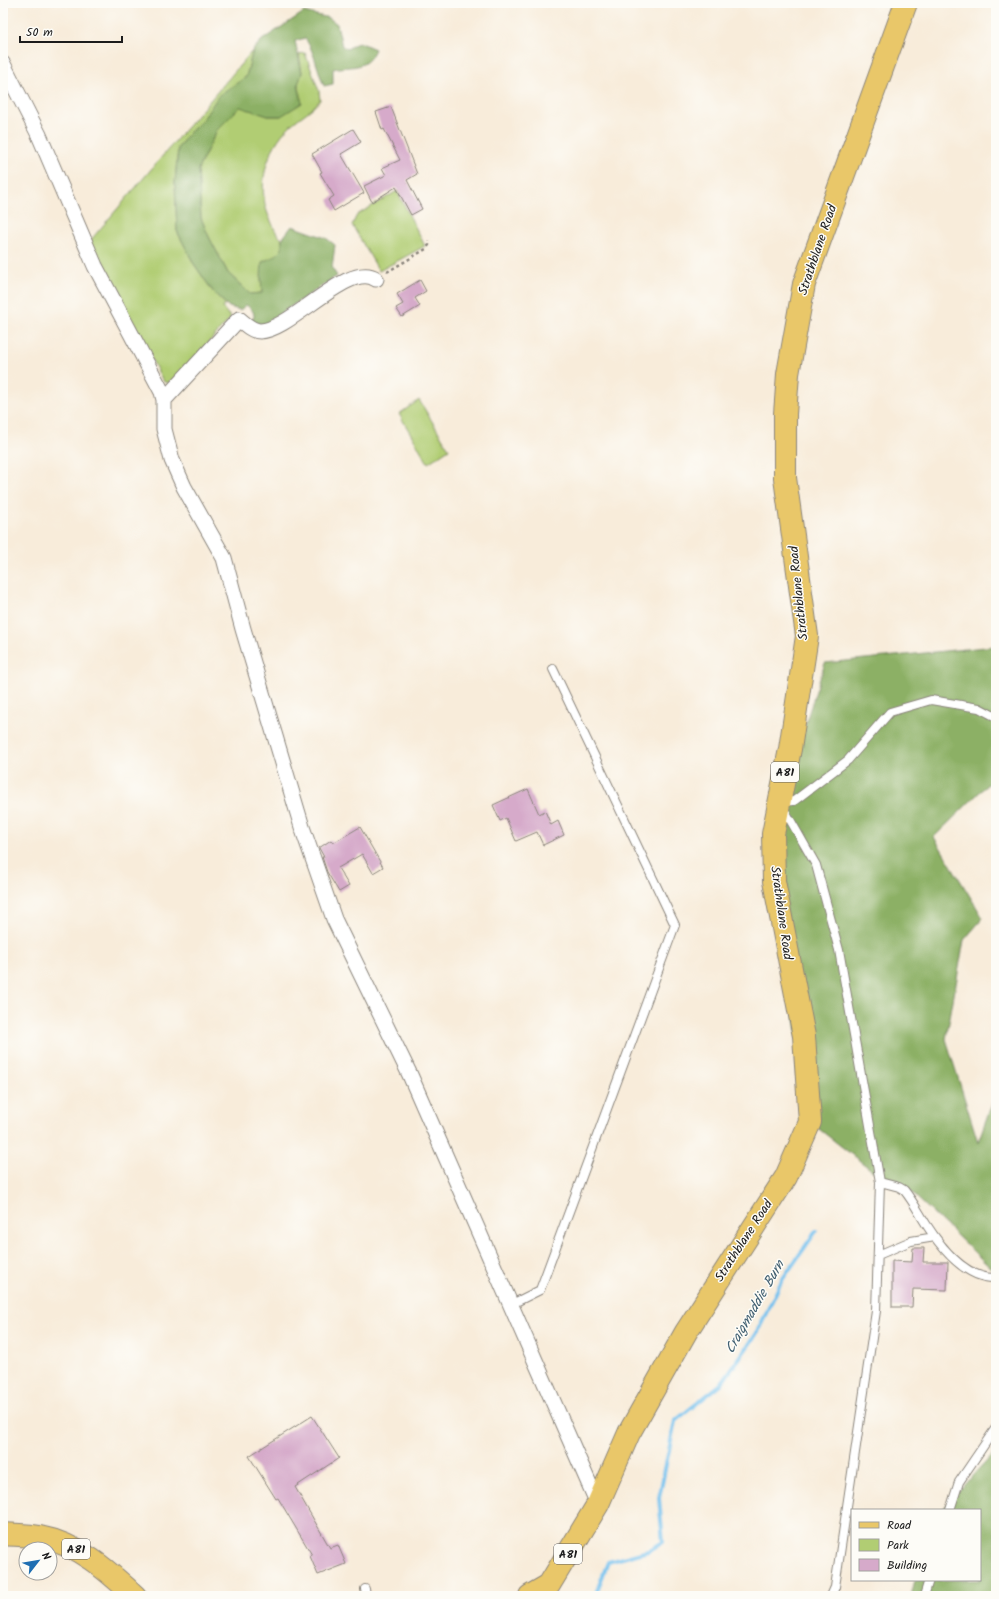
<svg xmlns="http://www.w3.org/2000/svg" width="999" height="1599" font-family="Kalam,sans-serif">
<rect width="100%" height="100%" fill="#fdfcf7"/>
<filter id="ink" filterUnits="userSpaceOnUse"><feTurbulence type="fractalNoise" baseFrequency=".025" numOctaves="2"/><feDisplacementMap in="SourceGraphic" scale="8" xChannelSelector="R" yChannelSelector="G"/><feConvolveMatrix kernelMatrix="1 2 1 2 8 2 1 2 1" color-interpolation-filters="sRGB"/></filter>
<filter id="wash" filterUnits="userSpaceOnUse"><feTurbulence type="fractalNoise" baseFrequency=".012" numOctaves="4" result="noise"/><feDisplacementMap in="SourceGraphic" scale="16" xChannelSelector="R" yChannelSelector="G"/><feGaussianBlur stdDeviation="0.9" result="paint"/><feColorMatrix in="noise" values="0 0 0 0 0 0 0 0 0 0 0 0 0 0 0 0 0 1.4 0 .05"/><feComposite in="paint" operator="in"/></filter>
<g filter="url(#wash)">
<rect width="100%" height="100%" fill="#f8ecda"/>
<path fill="#b1cd73" stroke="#667448" d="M 253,50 L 246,77 L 210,110 L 202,121 L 188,134 L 178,148 L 177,158 L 175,183 L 177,231 L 194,264 L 214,293 L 226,304 L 222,307 L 231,318 L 173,381 L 167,383 L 163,381 L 89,242 Z
M 305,53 L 319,91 L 320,100 C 311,112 296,118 286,130 C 264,154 256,192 271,221 C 274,228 276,234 282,239 L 282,249 L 275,256 L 261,278 L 262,293 L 250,294 L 228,273 L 209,237 L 201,218 L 198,169 L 217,130 L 240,106 L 268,116 L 281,116 L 300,92 L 298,84 L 302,72 L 299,54 Z
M 397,191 L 425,246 L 379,271 L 352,225 L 357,215 Z
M 419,400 L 449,449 L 428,463 L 399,414 Z"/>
<path fill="#8cb065" stroke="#546640" d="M 304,12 L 329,18 L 337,24 L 342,46 L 347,49 L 359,42 L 375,49 C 366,71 353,65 333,69 L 333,84 L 324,86 C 318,71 314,51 305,38 L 295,41 L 302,73 L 298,84 L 302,103 L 281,116 L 268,116 L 240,107 L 217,130 L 198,169 L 201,218 L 209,237 L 228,273 L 250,294 L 262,293 L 261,278 L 262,262 L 275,256 L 282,249 L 282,239 L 292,226 L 326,238 L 335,245 L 332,268 L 337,276 L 263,325 L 250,321 L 254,317 C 254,311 251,308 246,305 L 240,310 L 229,307 L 214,293 L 194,264 L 177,231 L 175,183 L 178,148 L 188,134 L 202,121 L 219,95 L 246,77 L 253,50 L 262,40 Z
M 995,646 L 996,776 L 934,837 L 983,918 L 964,940 L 946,1039 L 978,1142 L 996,1092 L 996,1273 L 908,1189 L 883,1179 L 810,1122 L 782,931 L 780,802 L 825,663 Z
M 996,1451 L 996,1596 L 911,1596 L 915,1580 L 980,1580 L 980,1510 L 942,1510 Z"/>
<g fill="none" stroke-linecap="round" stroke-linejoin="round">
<path stroke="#74c1ee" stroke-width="4" d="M 595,1596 L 608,1562 L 648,1551 L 663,1542 L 659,1498 L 675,1421 L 721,1384 L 755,1336 L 782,1280 L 816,1231"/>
</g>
<g id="blocks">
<path fill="#d6aaca" d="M 391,107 L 417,174 L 407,180 L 422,209 L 411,215 L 396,187 L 372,202 L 364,186 L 386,175 L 382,168 L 400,160 L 384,129 L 382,130 L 376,112 Z
M 353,129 L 361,142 L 341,154 L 364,193 L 334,211 L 328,200 L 334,196 L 320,173 L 322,172 L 312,154 Z
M 420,280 L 426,291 L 415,298 L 420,306 L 402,317 L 396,308 L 403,304 L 397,294 Z
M 528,789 L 539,814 L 545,811 L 551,825 L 558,821 L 564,835 L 543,845 L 537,832 L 516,841 L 506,818 L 500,821 L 493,805 Z
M 360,827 L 383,867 L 373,873 L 362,854 L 338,868 L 349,886 L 339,892 L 327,872 L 322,857 L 324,857 L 319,848 L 331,840 L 333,843 Z
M 913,1248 L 924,1248 L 923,1262 L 948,1262 L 947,1290 L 913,1289 L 912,1307 L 892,1307 L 892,1261 L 912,1262 Z
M 312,1416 L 339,1458 L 295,1487 L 330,1548 L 338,1545 L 346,1564 L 318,1575 L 310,1556 L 312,1555 L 278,1498 L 276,1499 L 249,1456 Z"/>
</g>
</g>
<g filter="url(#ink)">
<use href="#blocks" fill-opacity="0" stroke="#8a847b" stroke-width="1"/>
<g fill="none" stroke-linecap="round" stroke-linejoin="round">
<g stroke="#8a847b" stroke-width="10">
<path id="service" d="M 880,1182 L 899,1187 L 904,1190 C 913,1201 919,1213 926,1224 C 940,1246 965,1278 994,1278
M 878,1255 L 911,1241 L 935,1237
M 510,1305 L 540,1290 L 675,925 L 553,669
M 950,1510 L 959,1482 L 995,1429
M 365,1589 L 366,1596
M 831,1596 L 835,1587 L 876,1311 L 880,1182 L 839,950 L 816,865 L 780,802 L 794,801 L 848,760 L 890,712 L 931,700 L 979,708 L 996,717
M 924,1596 L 929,1580"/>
</g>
<g stroke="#8a847b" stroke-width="17">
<path id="minor" d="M 3,64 L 39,135 L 95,266 L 162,392 L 164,400 L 164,429 L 172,460 L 184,487 L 224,558 L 243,629 L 302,827 L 334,919 L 410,1075 L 598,1504
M 164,400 L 239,319 C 245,324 252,331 260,331 C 290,331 349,260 376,279"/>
</g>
<g stroke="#8a847b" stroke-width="24">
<path id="primary" d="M 3,1534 C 15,1535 28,1535 40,1537 C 78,1544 107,1570 135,1596
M 530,1596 L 549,1585 L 598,1504 L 629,1433 L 686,1332 L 786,1177 L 810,1122 L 804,1036 L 774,881 L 773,834 L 790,749 L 807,636 L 785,478 L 785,414 L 788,374 L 804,284 L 906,3"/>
</g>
<path stroke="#8a847b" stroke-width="2.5" stroke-dasharray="3 3" stroke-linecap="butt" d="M 387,272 L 426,249 L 429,245 L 429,241"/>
<use href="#service" stroke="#fff" stroke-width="8"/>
<use href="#minor" stroke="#fff" stroke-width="15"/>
<use href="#primary" stroke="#e9c769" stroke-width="22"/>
</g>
</g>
<g text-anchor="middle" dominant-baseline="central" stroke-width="3" stroke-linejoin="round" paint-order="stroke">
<g fill="#fdfcf7" stroke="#605f5e" stroke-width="1">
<rect x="771" y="762" width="28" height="20" rx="3"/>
<rect x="62" y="1539" width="28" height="20" rx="3"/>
<rect x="554" y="1544" width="28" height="20" rx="3"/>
</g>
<g font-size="12" font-weight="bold" fill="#1c1c1c">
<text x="785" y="772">A81</text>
<text x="76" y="1549">A81</text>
<text x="568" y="1554">A81</text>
</g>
<g font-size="13" fill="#1c1c1c" stroke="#fdfcf7">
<text transform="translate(818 250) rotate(-71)">Strathblane Road</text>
<text transform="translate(799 593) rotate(-96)">Strathblane Road</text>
<text transform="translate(781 913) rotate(82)">Strathblane Road</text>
<text transform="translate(744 1241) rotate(-57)">Strathblane Road</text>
</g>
<g font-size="14" font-style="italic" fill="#3f5e70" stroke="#fdfcf7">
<text transform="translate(755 1307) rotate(-60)">Craigmaddie Burn</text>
</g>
</g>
<rect width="999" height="1599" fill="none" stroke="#fdfcf7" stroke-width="16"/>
<rect x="851" y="1509" width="130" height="72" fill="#fdfcf7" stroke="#a3a29f"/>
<rect x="859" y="1522" width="20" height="6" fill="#e9c769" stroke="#a3a29f"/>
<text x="887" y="1529" font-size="12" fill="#1c1c1c">Road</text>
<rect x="859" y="1539" width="20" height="12" fill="#b1cd73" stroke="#a3a29f"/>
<text x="887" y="1549" font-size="12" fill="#1c1c1c">Park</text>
<rect x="859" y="1559" width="20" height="12" fill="#d6aaca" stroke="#a3a29f"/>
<text x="887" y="1569" font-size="12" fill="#1c1c1c">Building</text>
<g transform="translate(38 1561) rotate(59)"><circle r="19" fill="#fdfcf7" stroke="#a3a29f"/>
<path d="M0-3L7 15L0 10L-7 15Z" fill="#1f6fb2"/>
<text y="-6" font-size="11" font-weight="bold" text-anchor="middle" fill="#1c1c1c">N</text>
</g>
<path d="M20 36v6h102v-6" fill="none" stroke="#1c1c1c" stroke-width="2"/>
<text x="26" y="36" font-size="12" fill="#1c1c1c" stroke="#fdfcf7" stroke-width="3" paint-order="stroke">50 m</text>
</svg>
